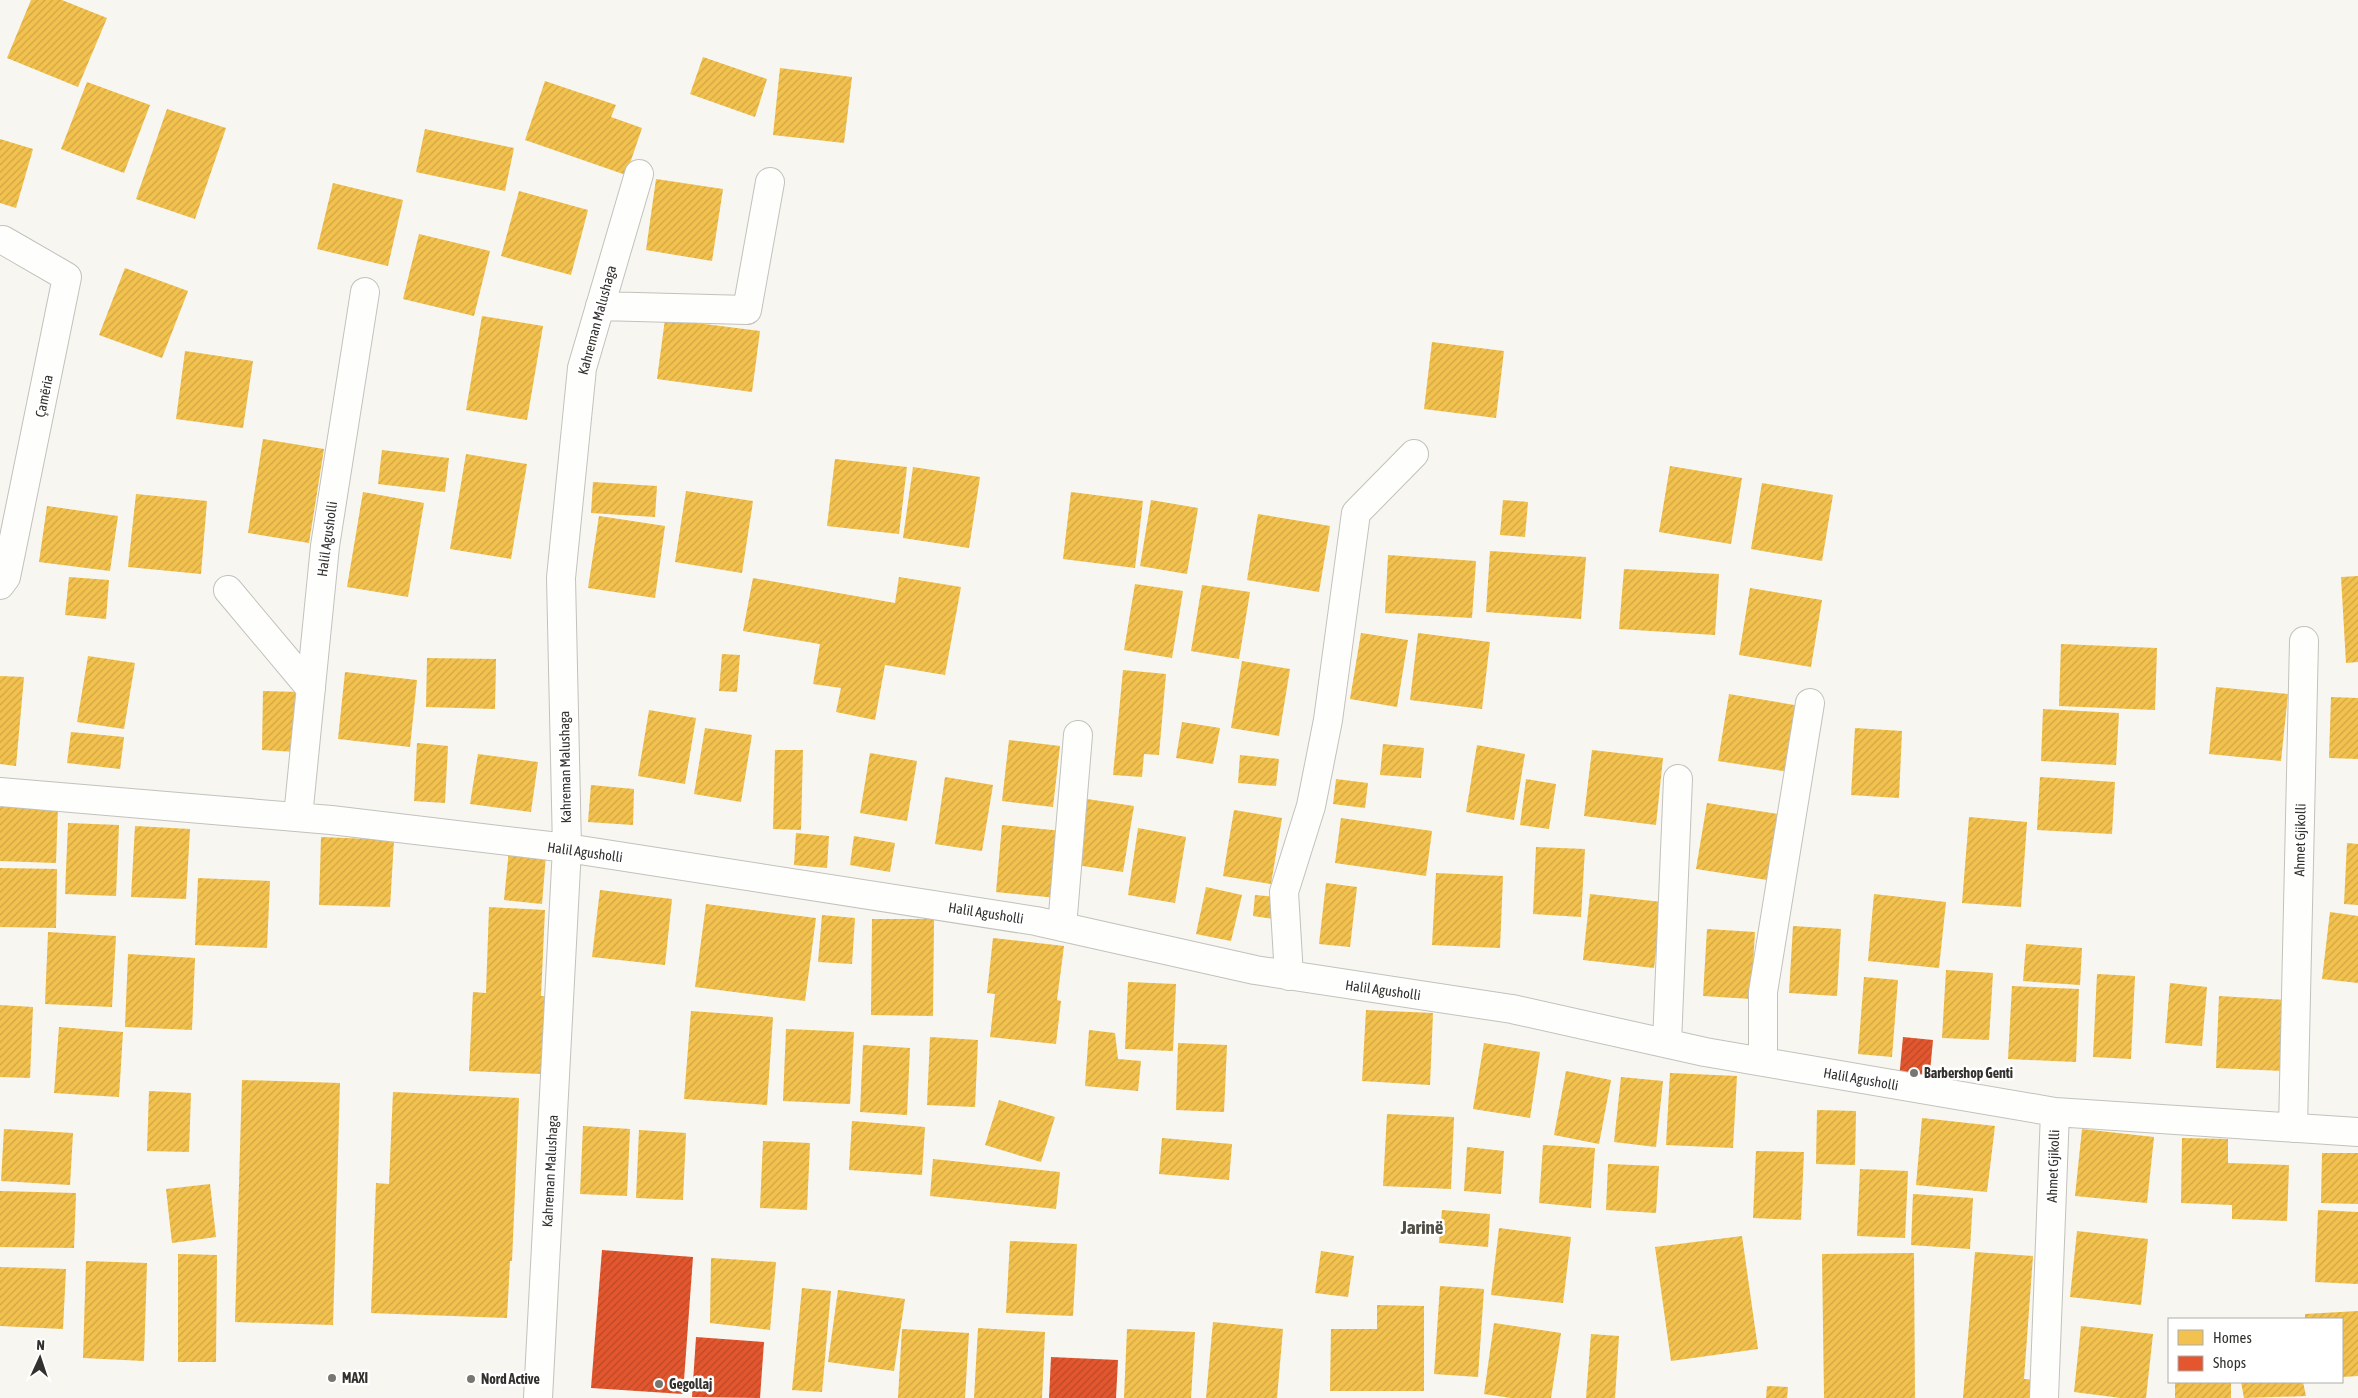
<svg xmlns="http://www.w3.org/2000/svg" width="2358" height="1398" font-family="'Asap Condensed',sans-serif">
<defs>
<pattern id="homes-hatch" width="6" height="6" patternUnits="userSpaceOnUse" patternTransform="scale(1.25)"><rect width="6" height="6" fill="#f2c14e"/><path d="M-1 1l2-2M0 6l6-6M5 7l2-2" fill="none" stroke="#d0a644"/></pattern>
<pattern id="shops-hatch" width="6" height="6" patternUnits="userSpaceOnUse" patternTransform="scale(1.25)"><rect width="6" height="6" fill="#e4572e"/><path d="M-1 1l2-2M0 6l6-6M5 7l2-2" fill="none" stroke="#b94928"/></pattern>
</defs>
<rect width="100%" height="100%" fill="#f7f6f0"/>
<path fill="url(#homes-hatch)" d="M 31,0 L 62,0 L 107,18 L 78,87 L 7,58 Z
M 703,57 L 767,79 L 755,117 L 690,94 Z
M 780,68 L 852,77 L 844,143 L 773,135 Z
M 545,81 L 616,105 L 611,117 L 642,128 L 626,175 L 525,140 Z
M 87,82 L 150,105 L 124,173 L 61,149 Z
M 167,109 L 226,128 L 195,219 L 136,199 Z
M 425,129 L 514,148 L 505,191 L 416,172 Z
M 0,139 L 33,149 L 16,208 L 0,203 Z
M 656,179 L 723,189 L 712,261 L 646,250 Z
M 333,183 L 403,200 L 388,266 L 317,249 Z
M 519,191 L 588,210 L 571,275 L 501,256 Z
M 419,234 L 490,251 L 474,316 L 403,299 Z
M 125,268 L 188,291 L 162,358 L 99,335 Z
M 482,316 L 543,326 L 527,420 L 466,410 Z
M 665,319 L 760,331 L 752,392 L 657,379 Z
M 1432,342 L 1504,351 L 1496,418 L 1424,409 Z
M 185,351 L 253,361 L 243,428 L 176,419 Z
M 263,439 L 324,449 L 309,543 L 248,533 Z
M 382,450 L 449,458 L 445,492 L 378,484 Z
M 466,454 L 527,464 L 511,559 L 450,549 Z
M 835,459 L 907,467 L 899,534 L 827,526 Z
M 1670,466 L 1742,478 L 1731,544 L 1659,532 Z
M 913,467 L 980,477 L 969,548 L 903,538 Z
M 593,482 L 657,486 L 655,517 L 591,513 Z
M 1762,483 L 1833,495 L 1822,561 L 1751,549 Z
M 686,491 L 753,501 L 742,573 L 675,562 Z
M 363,492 L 424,503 L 408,597 L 347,587 Z
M 1071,492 L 1143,501 L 1135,568 L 1063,559 Z
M 136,494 L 207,501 L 201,574 L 128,567 Z
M 1151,500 L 1198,508 L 1187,574 L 1140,566 Z
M 1503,500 L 1528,502 L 1525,537 L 1500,535 Z
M 47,506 L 118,516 L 110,571 L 39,562 Z
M 1258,514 L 1330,526 L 1319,592 L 1247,580 Z
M 599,516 L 665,526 L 655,598 L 588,588 Z
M 1490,551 L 1586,557 L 1581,619 L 1486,612 Z
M 1388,555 L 1476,561 L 1472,618 L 1385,613 Z
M 1624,569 L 1719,574 L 1715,635 L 1619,629 Z
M 2358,576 L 2358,662 L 2346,663 L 2341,577 Z
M 69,577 L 109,580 L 106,619 L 65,615 Z
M 899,577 L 961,587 L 945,675 L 885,665 L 875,720 L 836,712 L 841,688 L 813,684 L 820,644 L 743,631 L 753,578 L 895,603 Z
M 1135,584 L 1183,591 L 1172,658 L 1124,650 Z
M 1202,585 L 1250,592 L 1239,659 L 1191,651 Z
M 1750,588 L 1822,600 L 1811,667 L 1739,655 Z
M 1361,633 L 1408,640 L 1397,707 L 1350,699 Z
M 1418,633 L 1490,642 L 1482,709 L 1410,700 Z
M 2061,644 L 2157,648 L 2155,710 L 2059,706 Z
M 722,654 L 740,655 L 737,692 L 719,691 Z
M 88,656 L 135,663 L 124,729 L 77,722 Z
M 427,658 L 496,659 L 495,709 L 426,707 Z
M 1242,661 L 1290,669 L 1279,736 L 1231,728 Z
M 1123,670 L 1166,674 L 1159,755 L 1144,754 L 1142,777 L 1113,775 Z
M 345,672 L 417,680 L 410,747 L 338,739 Z
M 0,676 L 24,677 L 16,766 L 0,764 Z
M 2216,687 L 2288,694 L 2281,761 L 2209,754 Z
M 263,691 L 299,692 L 297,752 L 262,750 Z
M 1729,694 L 1800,706 L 1789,772 L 1718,761 Z
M 2331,697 L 2358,698 L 2358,759 L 2329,758 Z
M 2043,709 L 2119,713 L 2116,765 L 2041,761 Z
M 649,710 L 696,718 L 685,784 L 638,776 Z
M 1182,722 L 1220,728 L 1213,764 L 1176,758 Z
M 705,728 L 752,735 L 741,802 L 694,794 Z
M 1855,728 L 1902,731 L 1899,798 L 1851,795 Z
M 71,732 L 124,737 L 120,769 L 67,763 Z
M 1009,740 L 1060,746 L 1053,807 L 1002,801 Z
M 417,743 L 448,746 L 445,803 L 414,801 Z
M 1383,744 L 1424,748 L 1421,778 L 1380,775 Z
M 1477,745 L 1525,754 L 1514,820 L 1466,812 Z
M 775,750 L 803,750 L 801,830 L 773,829 Z
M 1592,750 L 1663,758 L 1656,825 L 1584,816 Z
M 870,753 L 917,761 L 907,821 L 860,813 Z
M 478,754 L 538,762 L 531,812 L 470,804 Z
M 1240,755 L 1279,759 L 1276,786 L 1238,783 Z
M 945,777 L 993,785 L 982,851 L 935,844 Z
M 2040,777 L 2115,782 L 2112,834 L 2037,830 Z
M 1336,779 L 1368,783 L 1365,808 L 1333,804 Z
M 1526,779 L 1556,784 L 1549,829 L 1520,825 Z
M 591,785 L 634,789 L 633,825 L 588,822 Z
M 1087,799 L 1134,806 L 1123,872 L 1076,865 Z
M 0,803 L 58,806 L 56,863 L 0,861 Z
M 1707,803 L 1778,814 L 1767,880 L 1696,869 Z
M 1234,810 L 1282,818 L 1271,884 L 1223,876 Z
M 1969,817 L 2027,822 L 2021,907 L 1962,903 Z
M 1341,818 L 1432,831 L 1426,876 L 1335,863 Z
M 68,823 L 119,825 L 116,896 L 65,894 Z
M 1002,825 L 1063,831 L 1057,898 L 996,892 Z
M 135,826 L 190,829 L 186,899 L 131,897 Z
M 1138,828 L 1186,837 L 1175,903 L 1128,895 Z
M 796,833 L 829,836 L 827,868 L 794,865 Z
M 854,836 L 895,843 L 890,872 L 850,865 Z
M 321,837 L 394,840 L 390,907 L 319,905 Z
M 2347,843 L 2358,844 L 2358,905 L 2344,904 Z
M 1536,847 L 1585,849 L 1581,917 L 1533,914 Z
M 509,849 L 546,855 L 542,904 L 504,900 Z
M 0,868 L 57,869 L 56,928 L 0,927 Z
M 1436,873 L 1503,876 L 1500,948 L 1432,945 Z
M 198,878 L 270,881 L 267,948 L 195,945 Z
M 1326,883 L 1357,887 L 1350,947 L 1319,944 Z
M 1206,887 L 1242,895 L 1231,941 L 1196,934 Z
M 600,890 L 672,899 L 665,965 L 592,957 Z
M 1590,894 L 1662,902 L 1654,968 L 1583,960 Z
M 1874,894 L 1946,902 L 1939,968 L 1868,961 Z
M 1255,895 L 1276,897 L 1274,919 L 1253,916 Z
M 706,904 L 816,918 L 805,1001 L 695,987 Z
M 489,907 L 545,910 L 541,996 L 545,996 L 542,1074 L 469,1071 L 473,992 L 486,993 Z
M 2330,912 L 2358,916 L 2358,983 L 2322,979 Z
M 822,915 L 855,918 L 852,964 L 818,962 Z
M 872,919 L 934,919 L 933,1016 L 871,1015 Z
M 1793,926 L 1841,929 L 1837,996 L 1789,993 Z
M 1707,929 L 1755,932 L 1751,999 L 1703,996 Z
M 48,932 L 116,936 L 112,1007 L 45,1004 Z
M 993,938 L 1064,946 L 1057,1000 L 1061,1001 L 1056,1044 L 990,1037 L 995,994 L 987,993 Z
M 2026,944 L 2082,948 L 2080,985 L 2023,981 Z
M 128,954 L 195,958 L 192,1030 L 125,1027 Z
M 1946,970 L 1993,973 L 1989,1040 L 1942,1038 Z
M 2097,974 L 2135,976 L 2131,1059 L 2093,1057 Z
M 1864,977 L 1898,980 L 1892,1057 L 1858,1054 Z
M 1128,982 L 1176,984 L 1173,1051 L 1125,1049 Z
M 2170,983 L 2207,987 L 2202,1046 L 2165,1043 Z
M 2012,986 L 2079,989 L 2076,1062 L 2008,1059 Z
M 2219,996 L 2287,1000 L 2283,1071 L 2216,1068 Z
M 0,1005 L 33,1007 L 30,1078 L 0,1077 Z
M 1366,1010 L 1433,1013 L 1430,1085 L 1362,1081 Z
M 691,1011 L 773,1017 L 767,1105 L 684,1099 Z
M 59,1027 L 123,1032 L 119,1097 L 54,1093 Z
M 786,1029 L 854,1032 L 850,1104 L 783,1101 Z
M 1089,1030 L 1115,1033 L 1118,1059 L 1141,1061 L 1138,1091 L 1085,1086 Z
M 930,1037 L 978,1040 L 975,1107 L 927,1105 Z
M 1178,1043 L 1227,1045 L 1224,1112 L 1176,1110 Z
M 1484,1043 L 1540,1052 L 1530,1118 L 1473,1109 Z
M 863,1045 L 910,1048 L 907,1115 L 860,1112 Z
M 1566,1071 L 1611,1080 L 1599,1144 L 1554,1135 Z
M 1670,1073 L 1737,1076 L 1733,1148 L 1666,1145 Z
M 1621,1077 L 1663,1081 L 1656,1147 L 1614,1142 Z
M 242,1080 L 340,1083 L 333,1325 L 235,1322 Z
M 149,1091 L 191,1093 L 189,1152 L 147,1151 Z
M 393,1092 L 519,1098 L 512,1261 L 510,1261 L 507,1318 L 371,1313 L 376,1183 L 389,1184 Z
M 999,1100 L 1055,1117 L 1041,1162 L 985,1145 Z
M 1817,1110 L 1856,1111 L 1855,1165 L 1816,1164 Z
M 1387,1114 L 1454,1117 L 1451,1189 L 1383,1186 Z
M 1922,1118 L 1995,1126 L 1987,1192 L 1916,1185 Z
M 852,1121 L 925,1127 L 922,1175 L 849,1170 Z
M 583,1126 L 630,1129 L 627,1196 L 580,1194 Z
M 4,1129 L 73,1133 L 70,1185 L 1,1181 Z
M 2082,1129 L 2154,1137 L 2147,1203 L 2075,1196 Z
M 639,1130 L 686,1133 L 683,1200 L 636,1198 Z
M 1162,1138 L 1232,1144 L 1229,1180 L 1159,1174 Z
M 2182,1138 L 2228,1139 L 2228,1163 L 2289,1165 L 2287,1221 L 2232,1219 L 2232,1205 L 2181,1203 Z
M 763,1141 L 810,1143 L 807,1210 L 760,1208 Z
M 1543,1145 L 1595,1148 L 1591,1208 L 1539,1203 Z
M 1467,1147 L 1504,1151 L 1501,1194 L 1464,1191 Z
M 1756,1151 L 1804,1152 L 1801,1220 L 1753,1218 Z
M 2322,1153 L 2358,1153 L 2358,1204 L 2321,1203 Z
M 933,1159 L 1060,1172 L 1056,1209 L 930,1196 Z
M 1608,1164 L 1659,1166 L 1656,1213 L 1606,1210 Z
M 1860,1169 L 1908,1171 L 1905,1238 L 1857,1236 Z
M 210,1184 L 216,1237 L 172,1243 L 166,1189 Z
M 0,1191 L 76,1193 L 74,1248 L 0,1247 Z
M 1913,1194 L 1973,1198 L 1970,1249 L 1911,1245 Z
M 1442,1210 L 1490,1214 L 1488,1247 L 1439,1243 Z
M 2318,1210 L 2358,1212 L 2358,1284 L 2315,1282 Z
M 1499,1228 L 1571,1237 L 1563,1303 L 1491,1295 Z
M 2077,1231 L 2148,1239 L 2141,1305 L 2070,1297 Z
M 1742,1236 L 1758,1349 L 1671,1361 L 1655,1247 Z
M 1010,1241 L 1077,1244 L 1073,1316 L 1006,1313 Z
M 1321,1251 L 1354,1256 L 1348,1297 L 1315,1293 Z
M 1975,1252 L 2033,1256 L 2024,1379 L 2036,1380 L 2034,1398 L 1963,1398 Z
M 1914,1253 L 1915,1398 L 1824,1398 L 1822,1254 Z
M 178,1254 L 217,1255 L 216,1362 L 178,1362 Z
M 711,1258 L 776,1262 L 770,1330 L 710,1323 Z
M 86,1261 L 147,1263 L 144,1361 L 83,1358 Z
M 0,1267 L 66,1269 L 63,1329 L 0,1326 Z
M 1440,1286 L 1484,1289 L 1478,1377 L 1434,1374 Z
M 802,1288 L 831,1291 L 822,1392 L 792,1390 Z
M 838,1290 L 905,1299 L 894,1371 L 828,1362 Z
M 1377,1305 L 1424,1306 L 1424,1391 L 1330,1391 L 1331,1329 L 1377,1329 Z
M 2358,1311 L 2358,1376 L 2342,1377 L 2342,1319 L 2305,1319 L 2305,1314 Z
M 1213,1322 L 1283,1329 L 1277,1398 L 1206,1398 Z
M 1494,1323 L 1561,1333 L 1551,1398 L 1511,1398 L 1484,1394 Z
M 2081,1326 L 2153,1334 L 2146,1398 L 2121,1398 L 2074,1392 Z
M 978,1328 L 1045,1332 L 1042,1398 L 974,1398 Z
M 902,1329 L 969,1333 L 965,1398 L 898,1398 Z
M 1127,1329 L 1195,1332 L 1191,1398 L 1124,1398 Z
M 1591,1334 L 1619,1336 L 1615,1398 L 1586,1398 Z
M 2175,1382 L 2231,1382 L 2231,1398 L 2175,1398 Z
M 2241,1382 L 2303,1382 L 2306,1396 L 2244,1398 Z
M 1767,1386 L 1788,1387 L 1787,1398 L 1766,1398 Z"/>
<path fill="url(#shops-hatch)" d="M 1903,1037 L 1933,1040 L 1929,1082 L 1899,1079 Z
M 602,1250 L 693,1257 L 683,1394 L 591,1388 Z
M 696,1337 L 764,1342 L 760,1398 L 692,1397 Z
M 1051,1357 L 1118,1360 L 1116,1398 L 1049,1398 Z"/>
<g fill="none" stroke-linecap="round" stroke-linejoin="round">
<g stroke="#c2c1bc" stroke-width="30">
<path id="minor" d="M 600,306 L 747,310 L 770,182
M 0,585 L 6,577 L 67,277 L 3,240
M 228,590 L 311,689
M 0,792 L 331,820 L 567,848 L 1036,921 L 1255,970 L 1512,1009 L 1705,1052 L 2055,1112 L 2358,1132
M 298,817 L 325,546 L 365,292
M 1062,927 L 1078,735
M 1289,976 L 1284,892 L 1311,806 L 1328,720 L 1356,513 L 1414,454
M 1667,1043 L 1678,779
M 1763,1062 L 1763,992 L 1810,703
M 2293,1128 L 2304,641
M 538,1398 L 567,848 L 561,578 L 582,368 L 639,174
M 2044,1398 L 2055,1112"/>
</g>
<use href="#minor" stroke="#fefefd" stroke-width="28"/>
</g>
<g fill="#777671" stroke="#fff" stroke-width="2">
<circle cx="1914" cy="1073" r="5"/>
<circle cx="332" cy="1378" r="5"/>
<circle cx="471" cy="1379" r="5"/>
<circle cx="659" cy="1384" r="5"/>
</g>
<g text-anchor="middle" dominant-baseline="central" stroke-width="5" stroke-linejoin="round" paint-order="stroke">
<g font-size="14" fill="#32312d" stroke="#fff">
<text transform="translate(597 320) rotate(-75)">Kahreman Malushaga</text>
<text transform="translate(44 396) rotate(-79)">Çamëria</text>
<text transform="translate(327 539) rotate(-82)">Halil Agusholli</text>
<text transform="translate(565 767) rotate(-91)">Kahreman Malushaga</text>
<text transform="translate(2300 840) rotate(-89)">Ahmet Gjikolli</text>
<text transform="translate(585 852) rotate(8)">Halil Agusholli</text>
<text transform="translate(986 913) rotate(9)">Halil Agusholli</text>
<text transform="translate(1383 990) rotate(8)">Halil Agusholli</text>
<text transform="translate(1861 1079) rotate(10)">Halil Agusholli</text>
<text transform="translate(2053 1166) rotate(-88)">Ahmet Gjikolli</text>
<text transform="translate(550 1171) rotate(-87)">Kahreman Malushaga</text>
</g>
<g font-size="14" font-weight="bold" fill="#32312d" stroke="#fff" text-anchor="start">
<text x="1924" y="1073">Barbershop Genti</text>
<text x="342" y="1378">MAXI</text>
<text x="481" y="1379">Nord Active</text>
<text x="669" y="1384">Gegollaj</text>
</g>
<g font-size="19" font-weight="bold" fill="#515046" stroke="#fff">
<text x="1422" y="1227">Jarinë</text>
</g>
</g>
<rect x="2168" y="1318" width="175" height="65" fill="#ffffff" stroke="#adadab"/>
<rect x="2178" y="1330" width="25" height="15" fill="#f2c14e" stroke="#adadab"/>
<text x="2213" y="1343" font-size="15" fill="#32312d">Homes</text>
<rect x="2178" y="1356" width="25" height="15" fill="#e4572e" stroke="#adadab"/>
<text x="2213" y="1368" font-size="15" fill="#32312d">Shops</text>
<g transform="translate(40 1358) rotate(3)" stroke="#ffffff" stroke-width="4" paint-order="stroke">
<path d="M0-4L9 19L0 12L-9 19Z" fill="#32312d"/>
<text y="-8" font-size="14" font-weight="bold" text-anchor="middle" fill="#32312d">N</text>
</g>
</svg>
